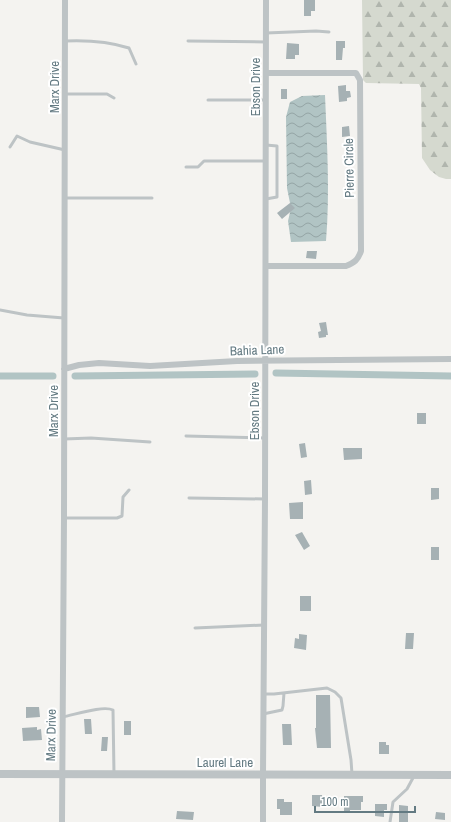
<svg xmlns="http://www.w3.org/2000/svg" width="451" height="822" font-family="'Archivo Narrow',sans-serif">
<defs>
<pattern id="forest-firs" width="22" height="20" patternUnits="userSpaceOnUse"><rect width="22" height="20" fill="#d5d9cf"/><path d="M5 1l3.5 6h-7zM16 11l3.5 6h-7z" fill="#b0b5ad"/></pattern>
<pattern id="water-waves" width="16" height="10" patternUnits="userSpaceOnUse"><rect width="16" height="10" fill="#b1c4c4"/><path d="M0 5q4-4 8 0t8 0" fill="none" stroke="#94a4a5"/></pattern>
</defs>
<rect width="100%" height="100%" fill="#f4f3f0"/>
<path fill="url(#forest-firs)" d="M 362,0 L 451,0 L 451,179 L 446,179 L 439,177 L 430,170 L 422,158 L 421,88 L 419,84 L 366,83 L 363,80 Z"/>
<path fill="url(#water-waves)" d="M 325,95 C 327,144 330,193 326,241 L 291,242 L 288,221 L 291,208 L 287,188 L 286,117 L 290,102 L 302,96 Z"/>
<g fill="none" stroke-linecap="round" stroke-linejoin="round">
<path stroke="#b1c4c4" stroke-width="7" d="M 276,373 L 451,376
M 0,376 L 53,376
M 75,376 L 255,374"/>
</g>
<path fill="#a6b1b4" d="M 304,0 L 315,0 L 315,11 L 311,11 L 311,16 L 304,16 Z
M 336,41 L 345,41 L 345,48 L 343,48 L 342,60 L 336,60 Z
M 287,43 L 299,44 L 299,55 L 295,55 L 295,59 L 286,59 Z
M 346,85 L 346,91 L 350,91 L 351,97 L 347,98 L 347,101 L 339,102 L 338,86 Z
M 281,89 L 287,89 L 287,99 L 281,99 Z
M 349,126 L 350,136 L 342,137 L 342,127 Z
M 290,203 L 295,208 L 282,219 L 277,213 Z
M 307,251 L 317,251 L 316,259 L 306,258 Z
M 326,322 L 328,335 L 326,335 L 326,337 L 319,338 L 318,332 L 321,331 L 319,323 Z
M 417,413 L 426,413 L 426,424 L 417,424 Z
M 305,443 L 307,457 L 301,458 L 299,444 Z
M 343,448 L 362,448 L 362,459 L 344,460 Z
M 311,480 L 312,494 L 305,495 L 304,481 Z
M 431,488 L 439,488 L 439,499 L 431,500 Z
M 303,502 L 303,519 L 290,519 L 289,503 Z
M 302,532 L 310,546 L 304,550 L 295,535 Z
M 431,547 L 439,547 L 439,560 L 431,560 Z
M 300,596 L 311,596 L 311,611 L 300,611 Z
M 406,633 L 414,633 L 413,649 L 405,649 Z
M 299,634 L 307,635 L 306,650 L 294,648 L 295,638 L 299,639 Z
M 316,695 L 330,695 L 331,748 L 317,748 L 315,728 L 316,728 Z
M 26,707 L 39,707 L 40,717 L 26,718 Z
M 84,719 L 91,719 L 92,734 L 85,734 Z
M 124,721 L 131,721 L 131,735 L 124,735 Z
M 282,724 L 291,724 L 292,745 L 283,745 Z
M 37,727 L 37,730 L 41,729 L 42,740 L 23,741 L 22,728 Z
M 102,737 L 108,737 L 107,751 L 101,751 Z
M 379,742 L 386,742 L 386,745 L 389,745 L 389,754 L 379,754 Z
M 312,795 L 322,795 L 323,807 L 312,806 Z
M 344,796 L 363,796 L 363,802 L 361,802 L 361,810 L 350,810 L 350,813 L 344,813 Z
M 277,799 L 284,799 L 284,802 L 292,802 L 292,815 L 280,815 L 280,809 L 277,809 Z
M 375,804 L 387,804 L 387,810 L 384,810 L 384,817 L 375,816 Z
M 399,805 L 408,806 L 408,822 L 399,822 Z
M 177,811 L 194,812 L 193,820 L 176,819 Z
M 436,812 L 445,813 L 445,820 L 435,819 Z"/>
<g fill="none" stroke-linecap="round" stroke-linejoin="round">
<path stroke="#bdc3c5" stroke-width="3" d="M 266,33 L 316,31 L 329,32
M 65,41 C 87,40 107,41 129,48 L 136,64
M 188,41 L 266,42
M 65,94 L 107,94 L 114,98
M 208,100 L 266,100
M 10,147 L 17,136 L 30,142 L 65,150
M 186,167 L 198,167 L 204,161 L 266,161
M 65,198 L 152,198
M 266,199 L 277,197 L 277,146 L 266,145
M 0,310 L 27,315 L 64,318
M 186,436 L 265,438
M 64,439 L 91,438 L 150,442
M 189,498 L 265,499
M 64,518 L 117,518 L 122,516 L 123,497 L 129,490
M 195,628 L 264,625
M 263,694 L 274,694 L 327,688 L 335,692 L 341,698 L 351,760 L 352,774
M 263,714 L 282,710 L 283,706 L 284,693
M 62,717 C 74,715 103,705 113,710 L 114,774
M 390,822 L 393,802 L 407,789 L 414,776"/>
<path stroke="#bdc3c5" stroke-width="6" d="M 266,266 L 346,266 C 354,263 358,260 361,251 L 360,80 L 356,73 L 266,73
M 64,369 L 79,365 L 99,363 L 150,366 L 237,361 L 451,359
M 62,822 L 64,518 L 65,0
M 263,822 L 263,774 L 265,499 L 266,0"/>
<path stroke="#bdc3c5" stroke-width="8" d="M 0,774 L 451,775"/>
</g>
<g text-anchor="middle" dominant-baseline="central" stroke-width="4" stroke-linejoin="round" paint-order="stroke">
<g font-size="13" fill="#637a82" stroke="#fff">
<text transform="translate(54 87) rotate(-90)">Marx Drive</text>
<text transform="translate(255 87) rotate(-90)">Ebson Drive</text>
<text transform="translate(349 168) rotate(-91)">Pierre Circle</text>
<text transform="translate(257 350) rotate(-2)">Bahia Lane</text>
<text transform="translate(53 411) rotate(-90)">Marx Drive</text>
<text transform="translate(254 411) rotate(-90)">Ebson Drive</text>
<text transform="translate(51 735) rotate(-89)">Marx Drive</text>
<text x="225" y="762">Laurel Lane</text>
</g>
</g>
<path d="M315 806v6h100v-6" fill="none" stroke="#637a82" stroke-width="2"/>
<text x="321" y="806" font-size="12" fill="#637a82" stroke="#ffffff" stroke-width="3" paint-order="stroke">100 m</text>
</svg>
